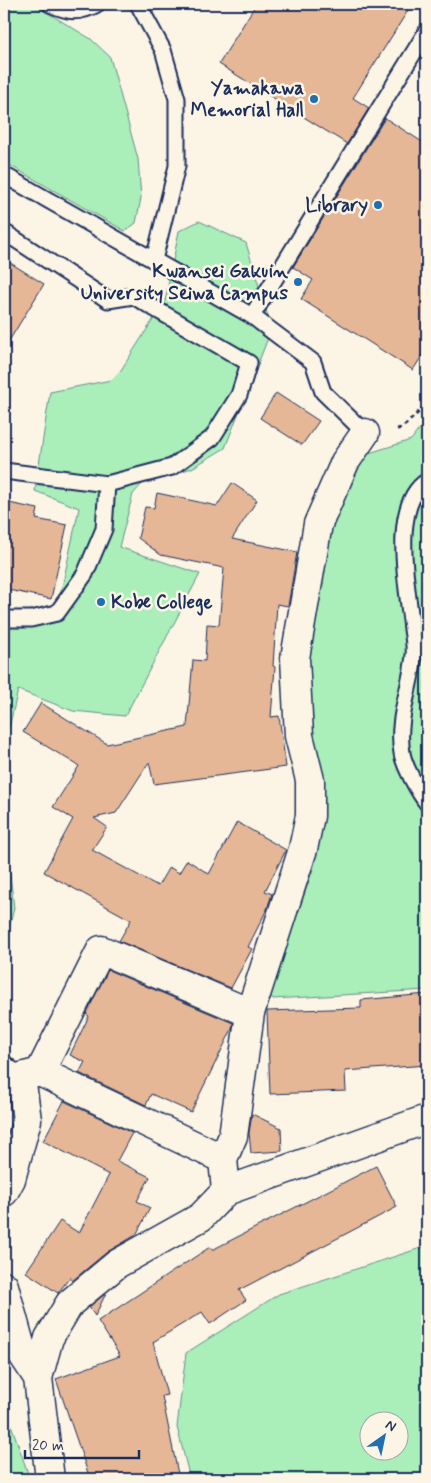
<svg xmlns="http://www.w3.org/2000/svg" width="431" height="1483" font-family="Mynerve,sans-serif">
<rect width="100%" height="100%" fill="#fcf5e5"/>
<filter id="ink" filterUnits="userSpaceOnUse"><feTurbulence type="fractalNoise" baseFrequency=".02" numOctaves="2"/><feDisplacementMap in="SourceGraphic" scale="10" xChannelSelector="R" yChannelSelector="G"/><feConvolveMatrix kernelMatrix="1 2 1 2 8 2 1 2 1" color-interpolation-filters="sRGB"/></filter>
<g filter="url(#ink)">
<path fill="#aaeeba" stroke="#628e8c" fill-rule="evenodd" d="M 4,4 L 33,4 L 91,39 L 110,57 L 138,159 L 141,198 L 136,223 L 125,231 L 4,162 Z
M 199,221 L 246,243 L 271,326 L 268,338 L 225,448 L 192,468 L 142,484 L 133,494 L 119,547 L 200,574 L 125,716 L 73,711 L 18,690 L 4,749 L 4,610 L 35,615 L 55,620 L 79,508 L 35,491 L 50,392 L 111,380 L 121,370 L 165,301 L 179,231 Z
M 427,419 L 427,990 L 273,999 L 266,990 L 295,921 L 314,866 L 316,832 L 305,672 L 329,531 L 335,514 L 364,458 L 369,453 L 411,440 Z
M 4,824 L 14,908 L 4,950 Z
M 427,1246 L 427,1479 L 190,1479 L 177,1427 L 186,1353 L 279,1294 ZM 398,1420 L 398,1450 L 368,1450 L 368,1420 Z
M 4,1405 L 5,1407 L 30,1479 L 4,1479 Z"/>
<path fill="#e6b797" stroke="#1b2f5e" d="M 256,4 L 412,4 L 353,98 L 369,108 L 347,144 L 219,64 Z
M 385,118 L 427,145 L 427,348 L 413,370 L 301,299 L 313,280 L 293,267 Z
M 4,259 L 44,284 L 4,349 Z
M 276,393 L 319,421 L 302,445 L 260,418 Z
M 232,483 L 257,500 L 232,539 L 297,552 L 288,606 L 277,604 L 273,666 L 275,667 L 271,717 L 279,716 L 286,767 L 154,784 L 149,762 L 116,813 L 94,818 L 107,827 L 92,850 L 158,886 L 169,867 L 179,873 L 187,860 L 209,874 L 237,822 L 286,850 L 265,891 L 272,894 L 267,909 L 248,947 L 252,949 L 231,988 L 119,941 L 131,920 L 44,872 L 73,819 L 53,807 L 79,766 L 23,732 L 41,703 L 107,744 L 187,727 L 193,660 L 205,661 L 207,624 L 219,625 L 224,568 L 161,555 L 138,538 L 145,507 L 154,508 L 157,493 L 217,506 Z
M 4,502 L 38,509 L 36,519 L 67,525 L 51,599 L 4,589 Z
M 108,970 L 233,1023 L 232,1029 L 191,1112 L 151,1094 L 146,1105 L 79,1073 L 85,1062 L 70,1055 L 89,1016 L 86,1014 Z
M 427,994 L 427,1065 L 345,1071 L 346,1091 L 270,1094 L 267,1011 L 361,1008 L 361,1000 Z
M 64,1101 L 132,1133 L 117,1161 L 150,1177 L 137,1201 L 150,1208 L 136,1235 L 107,1252 L 72,1281 L 70,1277 L 58,1293 L 26,1272 L 60,1221 L 79,1233 L 109,1175 L 43,1141 Z
M 252,1114 L 281,1128 L 282,1151 L 251,1153 L 249,1133 Z
M 376,1166 L 397,1207 L 239,1290 L 246,1300 L 210,1324 L 202,1312 L 153,1342 L 167,1395 L 162,1396 L 179,1479 L 90,1479 L 56,1379 L 120,1356 L 98,1321 L 210,1247 L 212,1250 Z
M 106,1293 L 95,1316 L 89,1307 Z"/>
<g fill="none" stroke-linecap="round" stroke-linejoin="round">
<g stroke="#1b2f5e" stroke-width="19">
<path id="service" d="M 50,4 C 69,12 78,14 97,4
M 138,4 L 163,50 L 177,99 L 177,166 L 154,260
M 4,175 L 252,316 L 313,362 L 323,392 L 365,433
M 4,232 L 108,300 L 133,296 L 249,363 L 239,395 L 212,438 L 172,467 L 107,484 L 4,471
M 252,316 L 427,31
M 427,481 C 389,505 408,590 412,629 C 413,637 415,647 414,655 C 411,688 396,719 402,753 C 404,766 419,793 427,803
M 4,619 L 31,619 L 57,613 L 85,574 L 104,529 L 107,484
M 4,1063 L 21,1077"/>
</g>
<g stroke="#1b2f5e" stroke-width="31">
<path id="minor" d="M 40,1072 L 101,950 L 250,1013
M 226,1191 L 223,1159 L 233,1136 L 250,1013 L 303,849 L 310,816 L 310,780 L 299,736 L 295,658 L 318,524 L 345,462 L 365,433
M 4,1192 L 11,1179 L 27,1120 L 21,1077 L 40,1072 L 223,1159
M 4,1286 L 23,1355 L 38,1378
M 50,1479 L 38,1378 L 49,1338 L 70,1303 L 117,1264 L 201,1217 L 226,1191 L 427,1119"/>
</g>
<path stroke="#1b2f5e" stroke-width="3" stroke-dasharray="4 4" stroke-linecap="butt" d="M 397,429 L 402,428 L 427,404"/>
<use href="#service" stroke="#fcf5e5" stroke-width="15"/>
<use href="#minor" stroke="#fcf5e5" stroke-width="28"/>
</g>
</g>
<g fill="#1f6fb2" stroke="#fcf5e5" stroke-width="2">
<circle cx="314" cy="99" r="5"/>
<circle cx="378" cy="205" r="5"/>
<circle cx="298" cy="282" r="5"/>
<circle cx="101" cy="602" r="5"/>
</g>
<g text-anchor="middle" dominant-baseline="central" stroke-width="5" stroke-linejoin="round" paint-order="stroke">
<g font-size="19" font-weight="bold" fill="#1b2f5e" stroke="#fcf5e5" text-anchor="end">
<text x="304" y="88">Yamakawa<tspan x="304" dy="22">Memorial Hall</tspan></text>
<text x="368" y="205">Library</text>
<text x="288" y="271">Kwansei Gakuin<tspan x="288" dy="22">University Seiwa Campus</tspan></text>
<text x="111" y="602" text-anchor="start">Kobe College</text>
</g>
</g>
<rect width="431" height="1483" fill="none" stroke="#fcf5e5" stroke-width="20"/>
<rect x="10" y="10" width="411" height="1463" fill="none" stroke="#1b2f5e" stroke-width="2" filter="url(#ink)"/>
<g transform="translate(384 1436) rotate(33)"><circle r="24" fill="#fcf5e5" stroke="#a2a6af"/>
<path d="M0-4L9 19L0 12L-9 19Z" fill="#1f6fb2"/>
<text y="-8" font-size="14" font-weight="bold" text-anchor="middle" fill="#1b2f5e">N</text>
</g>
<path d="M25 1450v8h114v-8" fill="none" stroke="#1b2f5e" stroke-width="2.5"/>
<text x="32" y="1450" font-size="15" fill="#1b2f5e" stroke="#fcf5e5" stroke-width="4" paint-order="stroke">20 m</text>
</svg>
